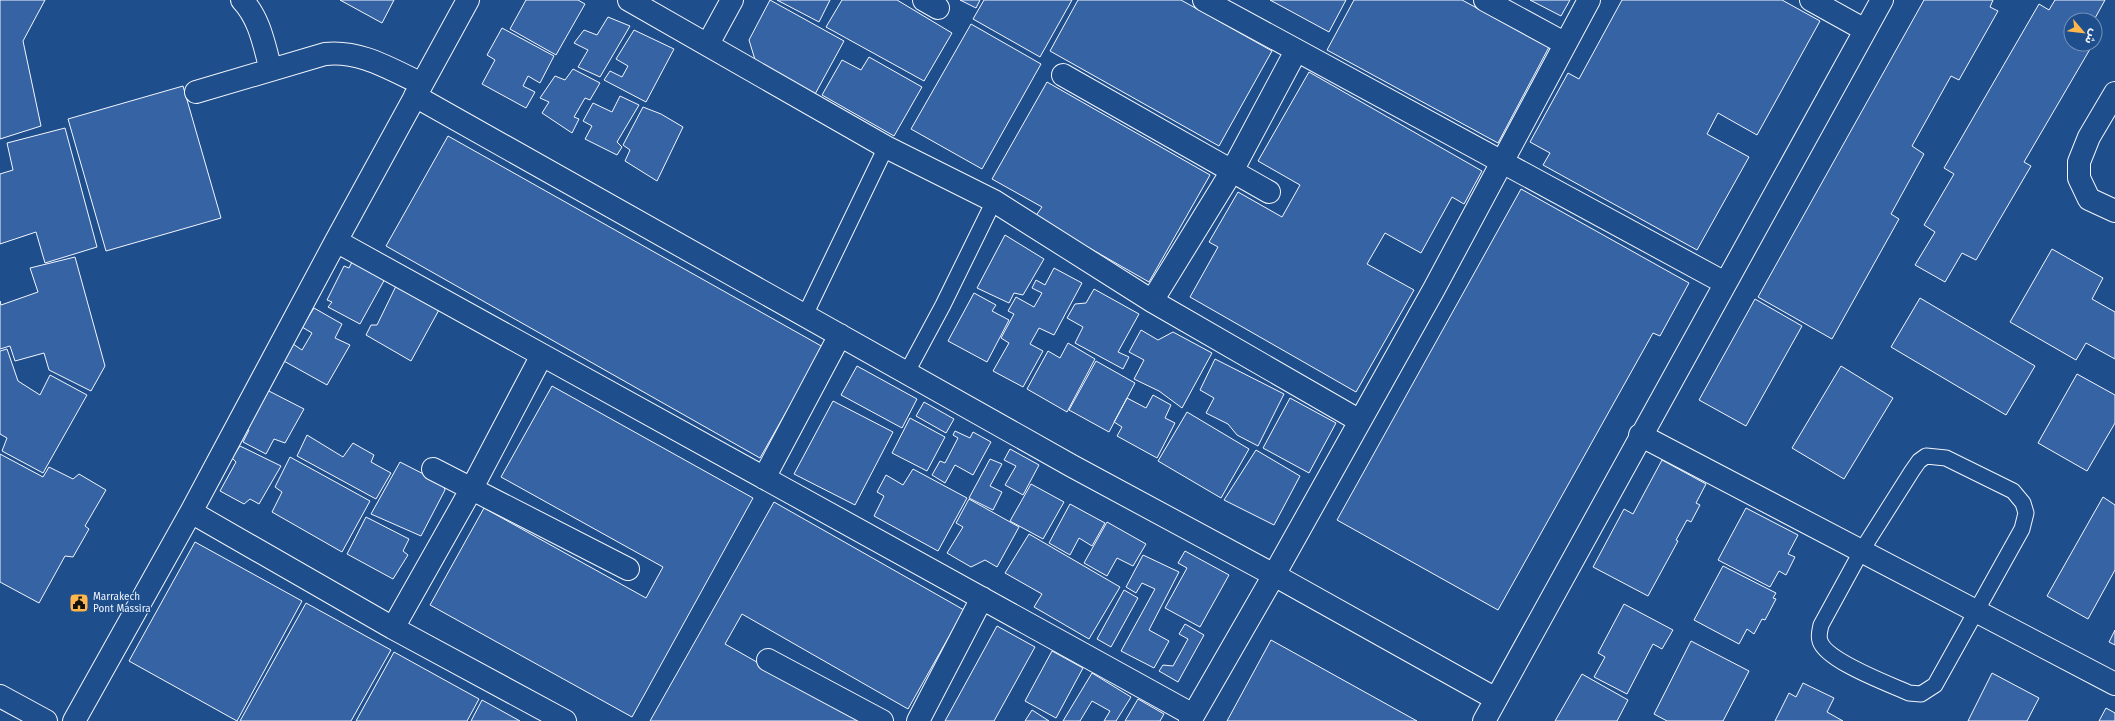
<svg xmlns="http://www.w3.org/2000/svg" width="2115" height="721" font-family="'Fira Sans','Noto Sans Arabic',sans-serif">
<rect width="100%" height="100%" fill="#1f4e8c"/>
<path fill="#3563a3" stroke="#f2f6ff" d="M 0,0 L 45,0 L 23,41 L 41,126 L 0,139 Z
M 340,0 L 394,0 L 382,23 Z
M 526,0 L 578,0 L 585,4 L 556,55 L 510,29 Z
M 770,0 L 844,41 L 814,96 L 756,63 L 749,40 Z
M 777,0 L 830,0 L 819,22 Z
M 842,0 L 897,0 L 952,33 L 924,81 L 826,27 Z
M 960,0 L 980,0 L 976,8 Z
M 984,0 L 1072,0 L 1040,57 L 973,19 Z
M 1078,0 L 1181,0 L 1272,51 L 1219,146 L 1050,51 Z
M 1270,0 L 1346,0 L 1329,32 Z
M 1354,0 L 1462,0 L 1549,47 L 1498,143 L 1327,50 Z
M 1530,0 L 1570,0 L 1561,16 Z
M 1622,0 L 1782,0 L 1820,21 L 1757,135 L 1718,113 L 1707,134 L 1749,157 L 1697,250 L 1543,165 L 1550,153 L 1530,142 L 1568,73 L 1579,79 Z
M 1924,0 L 1993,0 L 1990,7 L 1998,11 L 1959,80 L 1951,76 L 1912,146 L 1924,154 L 1891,214 L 1899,219 L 1832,339 L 1758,297 Z
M 2055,0 L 2105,0 L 2094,20 L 2071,20 L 2071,44 L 2093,44 L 2024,162 L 2031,166 L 1976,260 L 1962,253 L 1945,282 L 1915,265 L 1935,232 L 1924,225 L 1954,174 L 1944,168 L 2039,4 L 2049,10 Z
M 608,17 L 630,26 L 600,77 L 578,67 L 588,50 L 574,43 L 584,30 L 597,35 Z
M 971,24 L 1041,64 L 982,169 L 911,129 Z
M 502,28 L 554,56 L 540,83 L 528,76 L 523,86 L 535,92 L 526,108 L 482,84 L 495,60 L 487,55 Z
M 634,30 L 674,49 L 646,102 L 604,80 L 610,71 L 622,77 L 628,66 L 616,59 Z
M 869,57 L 922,87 L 894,136 L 822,95 L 842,60 L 861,70 Z
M 573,69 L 600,83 L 590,100 L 585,98 L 574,117 L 579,119 L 572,133 L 542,113 L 549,102 L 540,98 L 555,76 L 565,80 Z
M 1309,72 L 1482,171 L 1464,204 L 1452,197 L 1421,253 L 1385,233 L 1367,264 L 1414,290 L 1356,392 L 1190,297 L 1218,247 L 1209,242 L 1238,192 L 1282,217 L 1300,185 L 1258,161 Z
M 1047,82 L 1210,175 L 1149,282 L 1035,217 L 1042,207 L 992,179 Z
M 183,86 L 221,218 L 106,251 L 68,119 Z
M 620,96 L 639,105 L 617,142 L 622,147 L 617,155 L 585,139 L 592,126 L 583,121 L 593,103 L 612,112 Z
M 643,107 L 661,114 L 683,127 L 657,181 L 625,161 L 630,150 L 623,145 Z
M 65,128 L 97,247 L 45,263 L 36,232 L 0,244 L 0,174 L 13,170 L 7,143 Z
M 448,136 L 823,347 L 760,458 L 386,246 Z
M 1521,189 L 1689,283 L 1660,336 L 1653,333 L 1498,610 L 1337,520 Z
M 1005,235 L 1044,259 L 1023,295 L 1014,293 L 1009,303 L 977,288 Z
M 2052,249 L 2103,278 L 2092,299 L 2115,312 L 2115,359 L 2086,343 L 2076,360 L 2010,322 Z
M 75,257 L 105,366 L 91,391 L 49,370 L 44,353 L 15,361 L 10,346 L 0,349 L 0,301 L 1,305 L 38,292 L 30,268 Z
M 353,260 L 386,277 L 360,324 L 328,307 L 332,302 L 327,300 L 344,266 L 349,268 Z
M 1054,268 L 1082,283 L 1054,335 L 1039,328 L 1030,344 L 1043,351 L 1023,387 L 993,371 L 1009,343 L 1001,338 L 1014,314 L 1008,311 L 1016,297 L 1034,307 L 1042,293 L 1032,288 L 1036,280 L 1045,285 Z
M 397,284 L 440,308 L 411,361 L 366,335 L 371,325 L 377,325 Z
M 1094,289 L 1139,314 L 1118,352 L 1129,357 L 1123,369 L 1075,343 L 1083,327 L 1067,318 L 1075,304 L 1086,303 Z
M 974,293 L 996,305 L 992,311 L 1009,320 L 987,362 L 948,341 Z
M 1920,298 L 2035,366 L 2006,415 L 1891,347 Z
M 1755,299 L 1802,326 L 1746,426 L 1699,400 Z
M 314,308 L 342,324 L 335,338 L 350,345 L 327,385 L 282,360 L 293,344 L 302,350 L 312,333 L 302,327 Z
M 1141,330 L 1158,340 L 1173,332 L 1212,353 L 1182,408 L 1159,391 L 1134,379 L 1144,360 L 1129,352 Z
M 1068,343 L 1095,359 L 1067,412 L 1027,389 L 1048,351 L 1060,358 Z
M 7,349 L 18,381 L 40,395 L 50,375 L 87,395 L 43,473 L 2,451 L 7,438 L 0,434 L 0,351 Z
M 1215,359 L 1284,394 L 1258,446 L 1237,435 L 1228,424 L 1206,413 L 1214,398 L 1200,390 Z
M 1096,361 L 1135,383 L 1109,432 L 1069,410 Z
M 857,366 L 917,399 L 902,428 L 841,395 Z
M 1841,366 L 1893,398 L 1844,479 L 1792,448 Z
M 2077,374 L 2115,395 L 2115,423 L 2087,471 L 2038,443 Z
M 552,386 L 753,498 L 632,717 L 430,605 L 484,508 L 646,598 L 663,567 L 501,477 Z
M 265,389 L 304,409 L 285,443 L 274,439 L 266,454 L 243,442 L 249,430 L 244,427 Z
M 1153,395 L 1171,405 L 1165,418 L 1175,423 L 1157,458 L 1117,436 L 1122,427 L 1114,422 L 1127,398 L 1146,408 Z
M 1290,398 L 1336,423 L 1309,473 L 1263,448 Z
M 833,401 L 893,432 L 855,505 L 794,474 Z
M 924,402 L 954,419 L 946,433 L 916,416 Z
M 1187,412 L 1249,449 L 1221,498 L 1158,461 Z
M 910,418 L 945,437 L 927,471 L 892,453 Z
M 955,431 L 970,438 L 973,432 L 991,442 L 973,475 L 955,465 L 945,483 L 932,475 L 940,461 L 945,463 L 958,438 L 953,435 Z
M 307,435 L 343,457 L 353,443 L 374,455 L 371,462 L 391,473 L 376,499 L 297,456 Z
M 240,446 L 281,466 L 259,504 L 250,499 L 244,504 L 220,491 L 236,462 L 232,458 Z
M 1010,449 L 1039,465 L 1023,495 L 1005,485 L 1016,466 L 1004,460 Z
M 1256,450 L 1300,476 L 1274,525 L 1224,500 Z
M 0,454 L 43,477 L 49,467 L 73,479 L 79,474 L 106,490 L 85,526 L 89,529 L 73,557 L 65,556 L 39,603 L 0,582 Z
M 290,457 L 370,501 L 342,552 L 272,512 L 282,492 L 275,487 Z
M 990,459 L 1002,464 L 990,486 L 1002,492 L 993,510 L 969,498 Z
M 1662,460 L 1706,484 L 1696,503 L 1700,505 L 1691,522 L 1687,520 L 1676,540 L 1678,541 L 1648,596 L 1593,567 L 1624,509 L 1633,514 Z
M 400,462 L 443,484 L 445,490 L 421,536 L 371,514 Z
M 913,469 L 967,498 L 938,551 L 874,516 L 884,496 L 877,492 L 886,475 L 903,485 Z
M 1031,484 L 1064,502 L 1043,539 L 1010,521 Z
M 2103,497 L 2115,505 L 2115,570 L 2088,619 L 2047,596 Z
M 969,499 L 1019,527 L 997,567 L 985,560 L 971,567 L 947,553 L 963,527 L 956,523 Z
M 774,502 L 964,610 L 908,709 L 742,614 L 725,644 L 861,721 L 650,721 Z
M 1070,504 L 1105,523 L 1092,546 L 1079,538 L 1070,555 L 1049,543 Z
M 1746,508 L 1798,535 L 1788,554 L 1795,557 L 1786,575 L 1779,571 L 1770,587 L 1718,560 Z
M 366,517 L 409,539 L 403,551 L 408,555 L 393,579 L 347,554 Z
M 1107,522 L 1146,544 L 1133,566 L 1117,558 L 1107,576 L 1084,563 Z
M 1029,534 L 1120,587 L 1089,639 L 1034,607 L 1042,594 L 1005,573 Z
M 195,542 L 302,601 L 237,721 L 129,661 Z
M 1185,551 L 1229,575 L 1200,627 L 1165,608 L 1187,568 L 1178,563 Z
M 1143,555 L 1179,572 L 1149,630 L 1169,641 L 1154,668 L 1121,651 L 1155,589 L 1142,583 L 1136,593 L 1126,587 Z
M 1723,566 L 1776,593 L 1773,598 L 1776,599 L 1765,620 L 1762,619 L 1754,634 L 1747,629 L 1739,644 L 1694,620 Z
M 1124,590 L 1138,598 L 1111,647 L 1097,639 Z
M 306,603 L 391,650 L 351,721 L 240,721 Z
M 1624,604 L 1673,630 L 1662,649 L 1653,644 L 1627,694 L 1594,677 L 1605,657 L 1598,653 Z
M 1185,624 L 1204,635 L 1178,682 L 1159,671 L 1163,665 L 1173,666 L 1188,639 L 1179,634 Z
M 997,626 L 1035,647 L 994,721 L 945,721 Z
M 2115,630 L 2115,645 L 2109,642 Z
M 1271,640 L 1417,721 L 1227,721 Z
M 1691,641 L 1749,671 L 1723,721 L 1667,721 L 1654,714 Z
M 1052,651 L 1083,668 L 1056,718 L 1025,701 Z
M 394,652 L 479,699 L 467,721 L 356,721 Z
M 1092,673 L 1131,697 L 1116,721 L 1104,721 L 1110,711 L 1092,701 L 1080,721 L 1063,721 Z
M 1992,673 L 2039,698 L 2027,721 L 1968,721 Z
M 1582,674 L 1628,700 L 1617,721 L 1555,721 Z
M 1803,683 L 1834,698 L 1827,712 L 1843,721 L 1775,721 L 1789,693 L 1796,697 Z
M 1138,699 L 1164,714 L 1160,721 L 1125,721 Z
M 482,700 L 520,721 L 471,721 Z
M 2106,708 L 2115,713 L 2115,721 L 2099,721 Z
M 1032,710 L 1049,721 L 1025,721 Z"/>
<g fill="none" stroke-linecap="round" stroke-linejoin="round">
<g stroke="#f2f6ff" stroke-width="17">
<path id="lane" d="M 805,315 L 886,147
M 907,372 L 943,305 L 994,201
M 1926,456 L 1946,458 L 2013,491 L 2023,503 L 2026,513 L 2022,529 L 1935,685 L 1921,694 L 1909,693 C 1889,684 1826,661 1820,641 C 1818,636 1820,630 1821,625 L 1862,550 L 1912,471 L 1919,461 Z"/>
</g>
<g stroke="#f2f6ff" stroke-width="24">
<path id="street" d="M 242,0 C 260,19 264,45 271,70
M 629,0 L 886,147 L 994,201 L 1152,301 L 1360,421
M 924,0 L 938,8
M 1204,0 L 1725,283
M 1485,0 L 1564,43
M 1811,0 L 1865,30
M 708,44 L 732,0
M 1063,75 L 1269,192
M 196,92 L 325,54 C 360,50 390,69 422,84
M 2115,93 L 2089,137 L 2079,162 L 2079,178 L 2089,199 L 2115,211
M 415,96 L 1072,466 L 1274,575 L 1496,699
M 336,241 L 1193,715
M 1152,301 L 1232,171 L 1296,51
M 1640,435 L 2115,684
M 433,469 L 628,569
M 764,478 L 840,335
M 191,512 L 393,628 L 565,721
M 393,628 L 472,488 L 542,355
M 768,660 L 882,721
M 74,721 L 191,512 L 336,241 L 468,0
M 918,721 L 982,598
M 1190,721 L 1274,575 L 1434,289 L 1589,0
M 1484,721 L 1882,0"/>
</g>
<g stroke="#f2f6ff" stroke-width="24">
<path id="secondary" d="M 0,696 L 46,721"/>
</g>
<use href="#lane" stroke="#1f4e8c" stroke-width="15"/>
<use href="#street" stroke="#1f4e8c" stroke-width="22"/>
<use href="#secondary" stroke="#1f4e8c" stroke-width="22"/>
</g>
<defs>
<g id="civic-square" transform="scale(1)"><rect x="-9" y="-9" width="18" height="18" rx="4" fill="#ffb74d" stroke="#1f4e8c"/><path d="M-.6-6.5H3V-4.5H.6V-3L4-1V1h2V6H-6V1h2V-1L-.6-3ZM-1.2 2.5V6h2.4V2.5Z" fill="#111"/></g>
</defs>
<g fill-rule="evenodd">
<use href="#civic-square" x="79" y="603"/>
</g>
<g text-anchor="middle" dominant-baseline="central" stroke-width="3" stroke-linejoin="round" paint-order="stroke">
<g font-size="10" fill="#f2f6ff" stroke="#1f4e8c" text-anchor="start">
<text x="93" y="597">Marrakech<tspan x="93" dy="12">Pont Massira</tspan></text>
</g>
</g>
<g transform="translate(2083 32) rotate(118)"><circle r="19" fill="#1f4e8c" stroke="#7391ba"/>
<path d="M0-3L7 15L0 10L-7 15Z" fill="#ffb74d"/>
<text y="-6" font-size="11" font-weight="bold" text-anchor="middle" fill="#f2f6ff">ش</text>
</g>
</svg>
